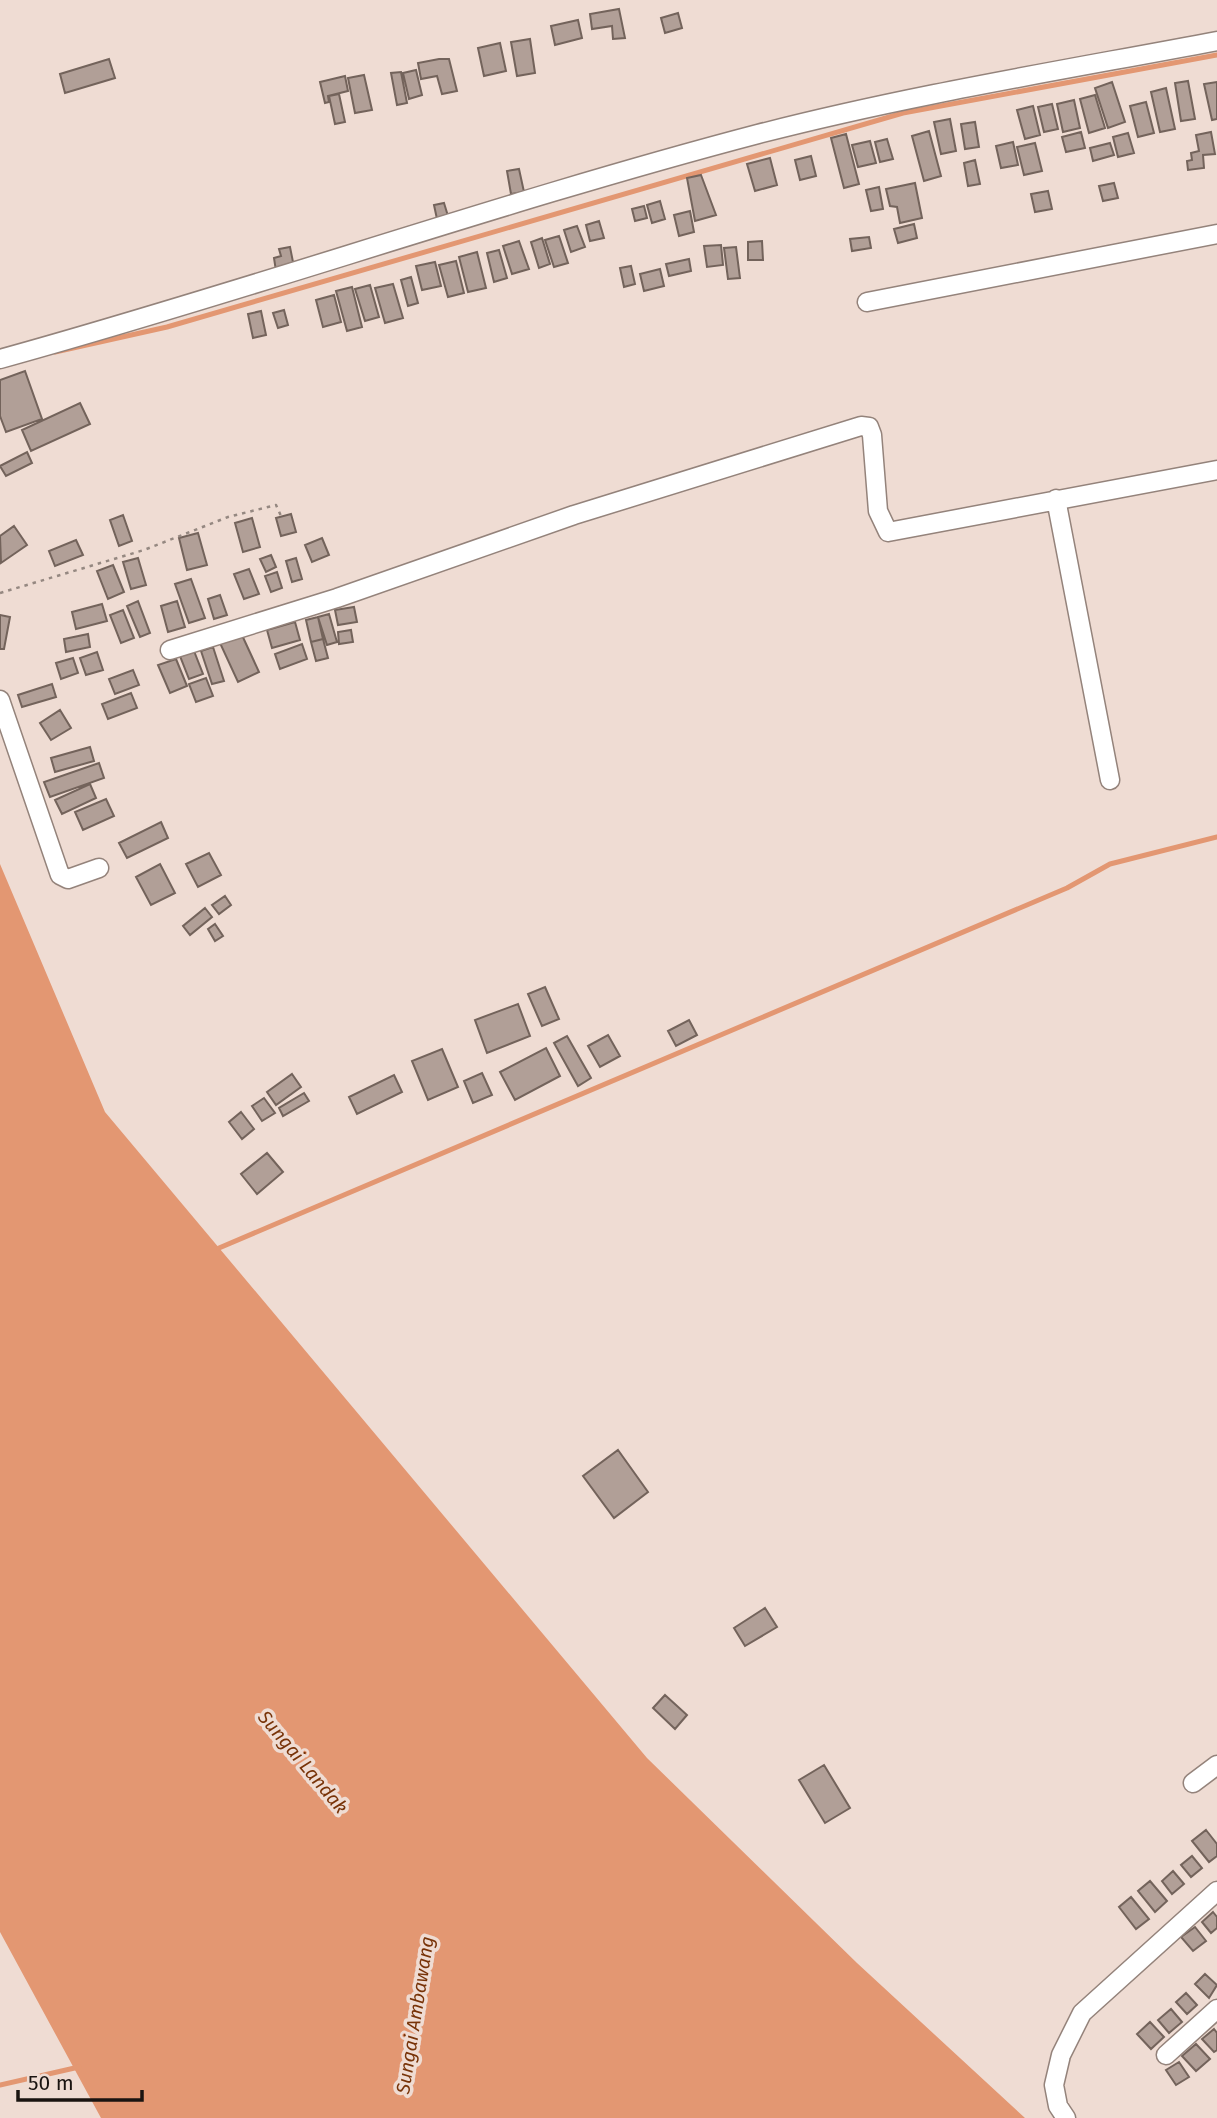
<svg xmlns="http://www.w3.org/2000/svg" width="1217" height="2118" font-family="'Fira Sans',sans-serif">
<rect width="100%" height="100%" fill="#efdcd3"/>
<path fill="#e39772" d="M 0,864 L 105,1112 L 647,1758 L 857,1963 L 1025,2118 L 101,2118 L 0,1932 Z"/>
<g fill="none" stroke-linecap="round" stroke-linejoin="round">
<path stroke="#e39772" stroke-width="5" d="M 55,352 L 167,327 L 903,113 L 1217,55
M 219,1248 L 1067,888 L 1110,864 L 1217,837
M 0,2085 L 79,2067"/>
</g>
<path fill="#b19f97" stroke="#73635b" stroke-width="2" d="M 619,9 L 625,38 L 613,39 L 612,26 L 592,29 L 590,14 Z
M 678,13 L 682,28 L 665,33 L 661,18 Z
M 578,20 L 582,38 L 555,45 L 551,26 Z
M 530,39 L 535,73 L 517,76 L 511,42 Z
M 500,43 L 506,71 L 484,76 L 478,48 Z
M 109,59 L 115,78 L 65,93 L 60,74 Z
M 439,59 L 449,59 L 457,91 L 442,94 L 437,76 L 421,79 L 418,63 Z
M 416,70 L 422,95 L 409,99 L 403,73 Z
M 401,72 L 407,103 L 397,105 L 391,73 Z
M 364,75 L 372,110 L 355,113 L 348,78 Z
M 345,76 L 348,91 L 328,96 L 329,102 L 325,103 L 320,82 Z
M 1188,81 L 1195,119 L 1181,121 L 1175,83 Z
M 1112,82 L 1125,122 L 1108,128 L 1095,88 Z
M 1217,82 L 1217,119 L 1212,120 L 1204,84 Z
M 1166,88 L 1175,129 L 1160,132 L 1151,92 Z
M 339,94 L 345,122 L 335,124 L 329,96 Z
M 1095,95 L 1105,128 L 1089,133 L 1080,99 Z
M 1074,100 L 1080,128 L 1063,132 L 1057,104 Z
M 1146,102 L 1154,133 L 1138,137 L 1130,106 Z
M 1052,104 L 1058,129 L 1044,132 L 1038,107 Z
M 1033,106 L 1040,135 L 1025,139 L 1017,110 Z
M 950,119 L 956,151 L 941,154 L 934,122 Z
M 975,122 L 979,147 L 965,149 L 961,124 Z
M 929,131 L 941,176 L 924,181 L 912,136 Z
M 1081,132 L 1085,148 L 1066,152 L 1062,137 Z
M 1211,132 L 1215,154 L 1203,155 L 1204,168 L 1188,170 L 1187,161 L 1192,160 L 1191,153 L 1199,151 L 1196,135 Z
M 1128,133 L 1134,153 L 1118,157 L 1113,137 Z
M 846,134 L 859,184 L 844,188 L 831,138 Z
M 887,139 L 893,159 L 880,162 L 875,142 Z
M 870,141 L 876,163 L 858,167 L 852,145 Z
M 1013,142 L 1018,165 L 1001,168 L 996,146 Z
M 1035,143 L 1042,171 L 1024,175 L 1017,147 Z
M 1110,143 L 1114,155 L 1093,161 L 1090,148 Z
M 811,156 L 816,176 L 800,180 L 795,160 Z
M 770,158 L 777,185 L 755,191 L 747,164 Z
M 975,160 L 980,184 L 968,186 L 964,163 Z
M 519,169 L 524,192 L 511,194 L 507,171 Z
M 701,175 L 716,215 L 695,221 L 687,178 Z
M 915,183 L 922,218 L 900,223 L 897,207 L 890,206 L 886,189 Z
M 1114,183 L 1118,198 L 1103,201 L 1099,186 Z
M 879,187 L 883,209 L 871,211 L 866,190 Z
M 1048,191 L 1052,209 L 1035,212 L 1031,194 Z
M 660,201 L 665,219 L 652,223 L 647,205 Z
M 444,203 L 448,216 L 437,219 L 434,205 Z
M 644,206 L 647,218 L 635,221 L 632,209 Z
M 690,211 L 694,232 L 679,236 L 674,215 Z
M 599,221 L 604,238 L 590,241 L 586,225 Z
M 914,224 L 917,238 L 898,243 L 894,229 Z
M 577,226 L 585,247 L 571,252 L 564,230 Z
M 559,236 L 568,263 L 554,267 L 545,240 Z
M 869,237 L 871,248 L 852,251 L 850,239 Z
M 542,238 L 550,264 L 539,268 L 531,242 Z
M 519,241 L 529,269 L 512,274 L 503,246 Z
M 762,241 L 763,260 L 748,260 L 748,242 Z
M 721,245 L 723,265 L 707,267 L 704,246 Z
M 290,247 L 294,267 L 276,271 L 274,258 L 281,256 L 279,249 Z
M 736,247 L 740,278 L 728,279 L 724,248 Z
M 499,250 L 507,278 L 494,282 L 487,253 Z
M 477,252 L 486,288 L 468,292 L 459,257 Z
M 689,259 L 691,271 L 669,276 L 666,264 Z
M 456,261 L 464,293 L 448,297 L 439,265 Z
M 435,262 L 441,286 L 422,290 L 416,266 Z
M 631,266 L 635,284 L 624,287 L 620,268 Z
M 660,269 L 664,286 L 644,291 L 640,274 Z
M 411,277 L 418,303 L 408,306 L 401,280 Z
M 393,284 L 403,318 L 385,323 L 375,288 Z
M 370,285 L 379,317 L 365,321 L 355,289 Z
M 352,287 L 362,327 L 347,331 L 336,291 Z
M 334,295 L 341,322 L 323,327 L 316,300 Z
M 284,310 L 288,325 L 278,328 L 273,313 Z
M 261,311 L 266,335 L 253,338 L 248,314 Z
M 25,371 L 42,419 L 6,432 L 0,416 L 0,380 Z
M 80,403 L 90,424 L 31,451 L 22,430 Z
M 27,452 L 32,463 L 6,476 L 0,466 Z
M 291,514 L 296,532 L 281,536 L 276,518 Z
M 123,515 L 132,541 L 119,546 L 110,520 Z
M 252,518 L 260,547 L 243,552 L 235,523 Z
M 14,526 L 27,545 L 1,563 L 0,536 Z
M 198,533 L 207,565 L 187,570 L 179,538 Z
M 322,538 L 329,555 L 312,562 L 305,545 Z
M 76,540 L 83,555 L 55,566 L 49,551 Z
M 271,555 L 276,567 L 266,572 L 260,559 Z
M 138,558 L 146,585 L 131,589 L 123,562 Z
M 296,558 L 302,579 L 292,582 L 286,561 Z
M 113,565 L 124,592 L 108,599 L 97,571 Z
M 249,569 L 259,594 L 244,599 L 234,574 Z
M 277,572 L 282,588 L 271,592 L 265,576 Z
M 191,579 L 205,618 L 189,623 L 175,584 Z
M 220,595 L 227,615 L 214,619 L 208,599 Z
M 138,601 L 150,633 L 140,637 L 127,606 Z
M 177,601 L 185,627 L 168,632 L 161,606 Z
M 102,604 L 107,621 L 76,629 L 72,612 Z
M 354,607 L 357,622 L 338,625 L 335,610 Z
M 123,610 L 134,638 L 121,643 L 110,615 Z
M 329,614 L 337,642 L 327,645 L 318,617 Z
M 0,615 L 10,617 L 4,649 L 0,649 Z
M 318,617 L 323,639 L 311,642 L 306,620 Z
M 295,622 L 300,640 L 272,648 L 267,630 Z
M 351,630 L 353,642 L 339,644 L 338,632 Z
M 241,633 L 259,672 L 238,682 L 220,643 Z
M 88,634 L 90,647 L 66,652 L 64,639 Z
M 323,639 L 328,658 L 316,661 L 311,642 Z
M 302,644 L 307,659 L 280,669 L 275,654 Z
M 213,647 L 224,681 L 212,684 L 201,651 Z
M 194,651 L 203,674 L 189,679 L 180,656 Z
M 97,652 L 103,670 L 86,675 L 80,658 Z
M 73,658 L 78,673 L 61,679 L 56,663 Z
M 176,659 L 187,686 L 170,693 L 158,665 Z
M 133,670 L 139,685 L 115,694 L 109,679 Z
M 206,678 L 213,696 L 196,702 L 189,684 Z
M 52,684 L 56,697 L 22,707 L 18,695 Z
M 131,693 L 137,708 L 108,719 L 102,704 Z
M 60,710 L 71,728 L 51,740 L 40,723 Z
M 90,747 L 94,761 L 55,772 L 51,758 Z
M 99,763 L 104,778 L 50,797 L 44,782 Z
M 90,784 L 96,798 L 62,814 L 55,800 Z
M 106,799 L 114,816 L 83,830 L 75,812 Z
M 161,822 L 168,838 L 127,858 L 119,843 Z
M 209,853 L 221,875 L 198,887 L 186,864 Z
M 160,864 L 175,893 L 151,905 L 136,877 Z
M 225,896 L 231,905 L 219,914 L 212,905 Z
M 205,908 L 212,917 L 190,935 L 183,926 Z
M 215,924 L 223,936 L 215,941 L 208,929 Z
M 545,987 L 559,1019 L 542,1026 L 528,994 Z
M 518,1004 L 530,1036 L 487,1053 L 475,1020 Z
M 689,1020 L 697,1035 L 676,1046 L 668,1031 Z
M 608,1035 L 620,1056 L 600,1067 L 588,1046 Z
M 567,1036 L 591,1078 L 578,1086 L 554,1043 Z
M 546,1048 L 560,1076 L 515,1100 L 500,1072 Z
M 442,1049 L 458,1087 L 428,1100 L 412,1061 Z
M 482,1073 L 492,1095 L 473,1103 L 464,1081 Z
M 292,1074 L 301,1087 L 276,1105 L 267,1092 Z
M 394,1075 L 402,1092 L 357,1114 L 349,1097 Z
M 304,1093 L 309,1101 L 283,1116 L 279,1108 Z
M 264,1098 L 275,1113 L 262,1121 L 252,1106 Z
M 241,1112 L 254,1129 L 242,1139 L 229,1122 Z
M 267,1153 L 283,1172 L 257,1194 L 241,1174 Z
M 618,1450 L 648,1492 L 614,1518 L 583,1476 Z
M 765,1608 L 777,1627 L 745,1646 L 734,1628 Z
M 665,1695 L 687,1715 L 675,1729 L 653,1708 Z
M 824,1765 L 850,1808 L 825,1823 L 799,1780 Z
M 1206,1830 L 1217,1844 L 1217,1856 L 1209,1862 L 1192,1841 Z
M 1192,1856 L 1202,1868 L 1191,1877 L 1181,1865 Z
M 1173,1871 L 1184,1884 L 1172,1894 L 1162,1881 Z
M 1150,1881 L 1167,1901 L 1155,1912 L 1138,1891 Z
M 1131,1897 L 1149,1919 L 1136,1929 L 1119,1907 Z
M 1213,1912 L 1217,1917 L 1217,1928 L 1211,1933 L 1202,1922 Z
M 1195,1927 L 1206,1941 L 1193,1951 L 1181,1937 Z
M 1205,1974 L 1217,1985 L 1209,1998 L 1195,1984 Z
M 1186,1993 L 1197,2005 L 1187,2014 L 1176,2002 Z
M 1171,2009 L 1182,2022 L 1169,2033 L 1158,2020 Z
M 1150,2022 L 1164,2037 L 1151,2049 L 1137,2034 Z
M 1214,2029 L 1217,2033 L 1217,2050 L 1214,2052 L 1202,2039 Z
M 1196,2044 L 1210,2059 L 1196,2071 L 1182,2056 Z
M 1179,2062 L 1189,2077 L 1176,2085 L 1166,2070 Z"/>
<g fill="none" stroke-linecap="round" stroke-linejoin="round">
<g stroke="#94837b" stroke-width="21">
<path id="minor" d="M 867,302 L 1217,234
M 0,359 C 254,289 503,201 758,134 C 909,95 1064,70 1217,41
M 1056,499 L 1110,780
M 170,650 L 337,598 L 574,515 L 861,426 L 869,427 L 872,435 L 878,511 L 888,532 L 1217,470
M 0,700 L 60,875 L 68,879 L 99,868
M 1193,1783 L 1217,1765
M 1166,2055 L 1217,2009
M 1066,2118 L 1058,2106 L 1054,2085 L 1061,2055 L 1082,2013 L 1217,1891"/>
</g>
<path stroke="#958881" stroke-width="2.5" stroke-dasharray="3.5 5" stroke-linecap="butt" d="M 0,593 L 144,550 L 228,517 L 276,505 L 281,516"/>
<use href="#minor" stroke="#fff" stroke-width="18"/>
</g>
<g text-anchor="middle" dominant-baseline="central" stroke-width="7" stroke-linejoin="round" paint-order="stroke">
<g font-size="19" font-style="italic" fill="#783308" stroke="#efdcd3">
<text transform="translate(303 1762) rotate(50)">Sungai Landak</text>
<text transform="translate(415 2015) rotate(-81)">Sungai Ambawang</text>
</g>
</g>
<path d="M18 2090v10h124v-10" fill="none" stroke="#1a1411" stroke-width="3.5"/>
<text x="28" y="2090" font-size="21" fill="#1a1411" stroke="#efdcd3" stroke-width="5" paint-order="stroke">50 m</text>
</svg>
